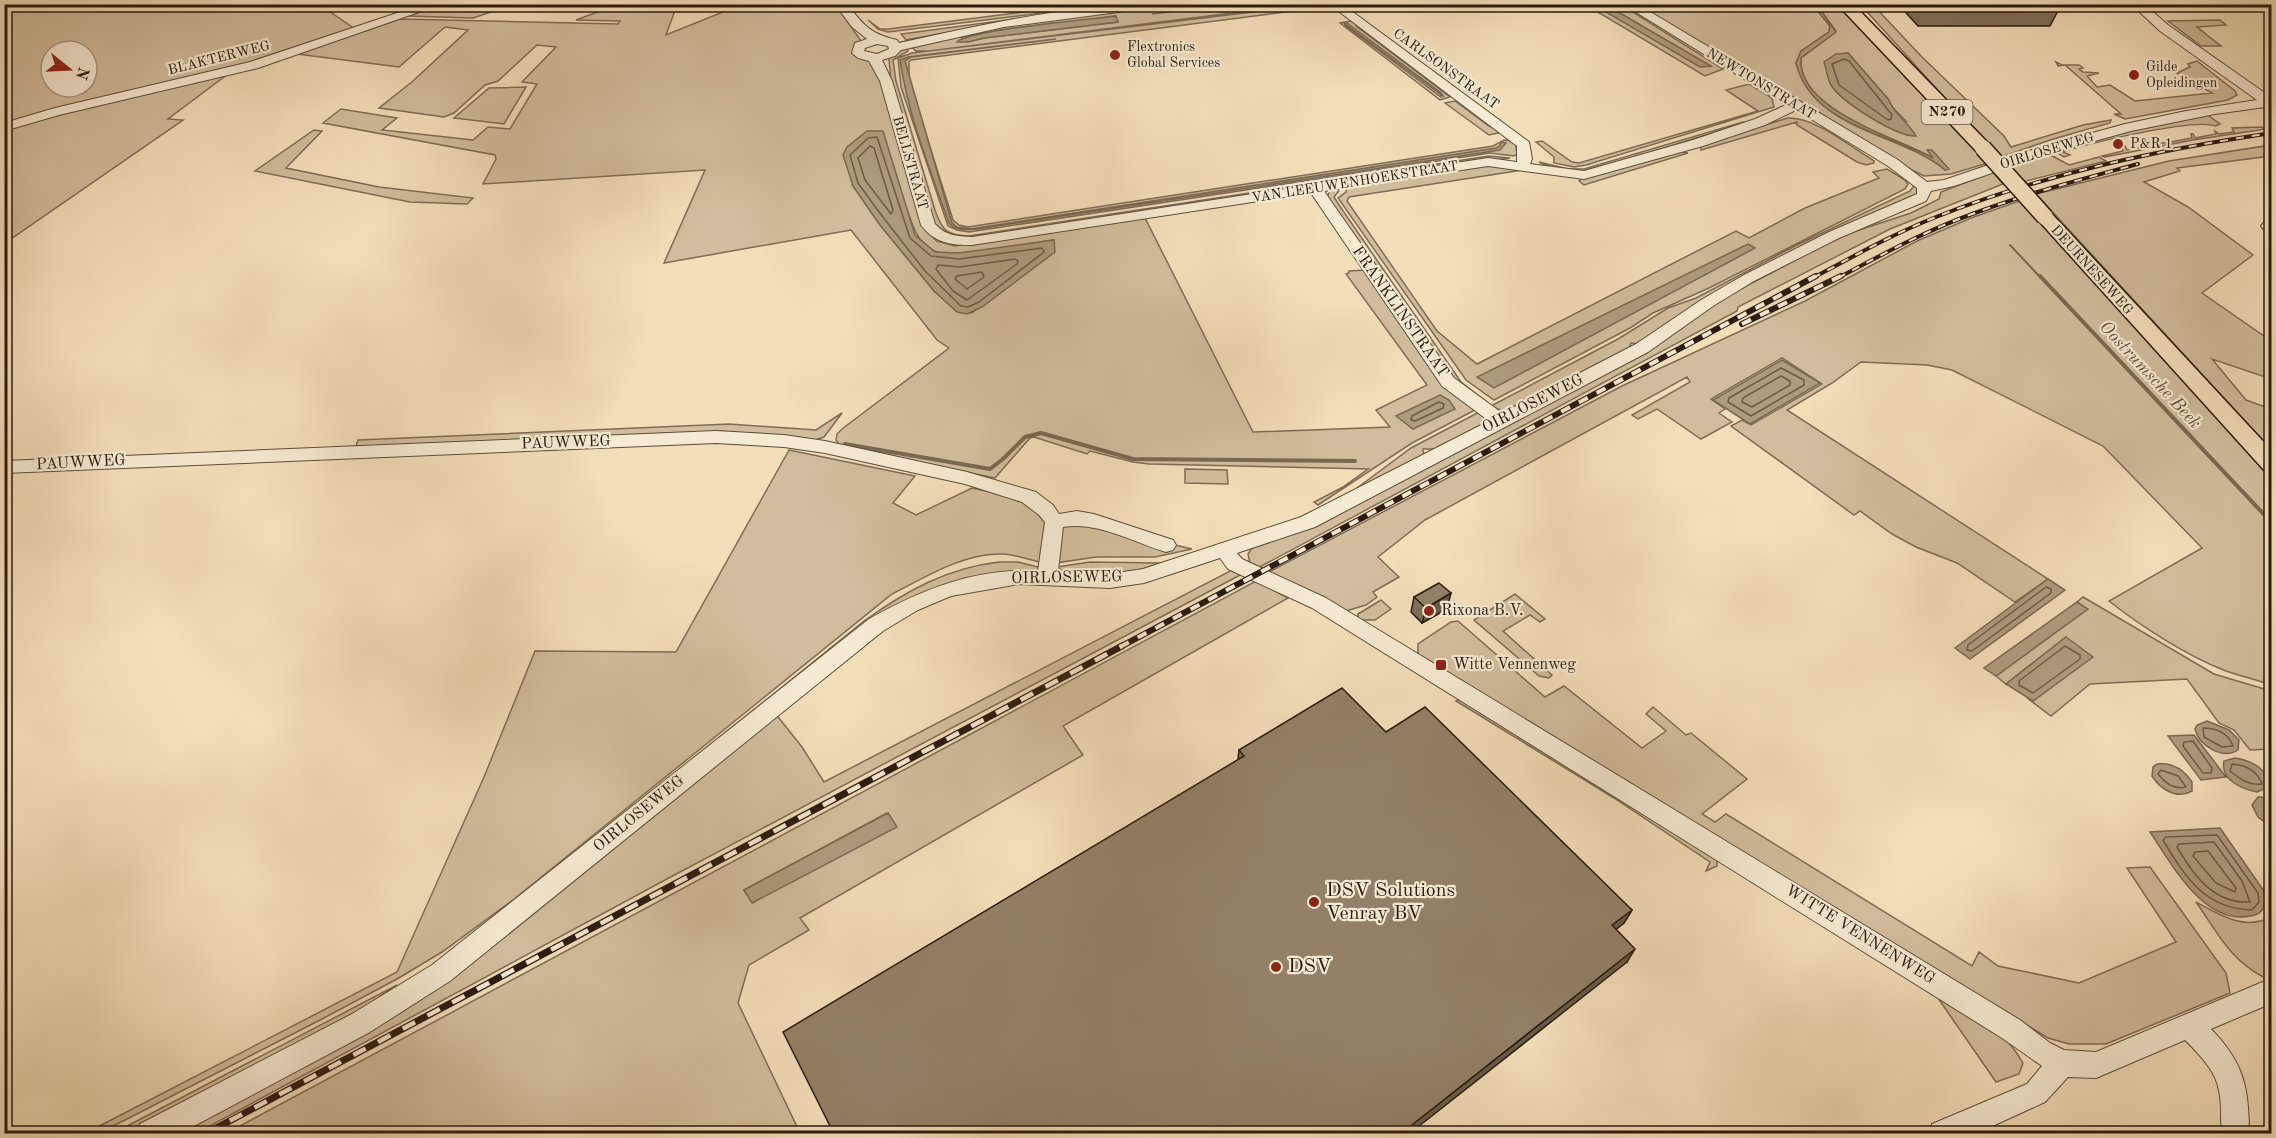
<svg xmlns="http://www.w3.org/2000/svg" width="2276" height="1138" font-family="'Old Standard TT',serif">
<rect width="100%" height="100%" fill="#f3deba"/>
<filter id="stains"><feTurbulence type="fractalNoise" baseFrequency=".00333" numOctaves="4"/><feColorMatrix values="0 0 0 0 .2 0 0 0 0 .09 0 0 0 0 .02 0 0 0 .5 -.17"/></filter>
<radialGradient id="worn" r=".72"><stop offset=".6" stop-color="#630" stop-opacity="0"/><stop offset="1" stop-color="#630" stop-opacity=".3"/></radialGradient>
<path fill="#d1bd9d" stroke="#7e6c55" stroke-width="1.5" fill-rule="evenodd" d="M 1227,4 L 1296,5 L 929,51 L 916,51 L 910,46 L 990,27 L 1171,5 L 1195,5 L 1152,10 L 1153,14 ZM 1115,16 L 1118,22 L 984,38 L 968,42 L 961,37 Z
M 5,5 L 320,5 L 355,29 L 304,49 L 5,124 L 4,41 L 8,22 L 5,21 ZM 51,51 L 87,51 L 87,87 L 51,87 Z
M 442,5 L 442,4 L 512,5 L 473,18 L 407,16 Z
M 616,5 L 677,5 L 666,35 L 740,5 L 836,5 L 861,41 L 860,44 L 880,80 L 926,231 L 937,241 L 955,246 L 1145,218 L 1253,432 L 1390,427 L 1376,410 L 1427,385 L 1346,274 L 1349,273 L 1349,271 L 1365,270 L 1475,410 L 1412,443 L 1318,505 L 1314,502 L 1343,487 L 1368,469 L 1149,464 L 1133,462 L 1090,451 L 1087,454 L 1034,437 L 1030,438 L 995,478 L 841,447 L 836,440 L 837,434 L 842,429 L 949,348 L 937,340 L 851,230 L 664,263 L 705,170 L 483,184 L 496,159 L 495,155 L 323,123 L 341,109 L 397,118 L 382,130 L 473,140 L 488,127 L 510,129 L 537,84 L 522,82 L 556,47 L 537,45 L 498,81 L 485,85 L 454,113 L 444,117 L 379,108 L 413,81 L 468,30 L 445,27 L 399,67 L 297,54 L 400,19 L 618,24 L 620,21 L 576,20 ZM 853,186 L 908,212 C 913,227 919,246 937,252 C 957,258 1029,243 1053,240 L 972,313 L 957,311 L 934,291 L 880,225 ZM 1455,408 L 1413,429 L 1397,416 Z
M 1312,5 L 1333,6 L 911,60 L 909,62 L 909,80 L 953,220 L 959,225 L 968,227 L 1493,146 L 1504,140 L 1515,141 L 1517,154 L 1514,156 L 1490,153 L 969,232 L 957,230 L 948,226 L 901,87 L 898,58 L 912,53 Z
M 1586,5 L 1594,5 L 1711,67 L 1606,5 L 1622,5 L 1723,69 L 1705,76 Z
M 1634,5 L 1813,5 L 1830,26 L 1829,32 L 1801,51 L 1796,63 C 1803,74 1809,88 1818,99 C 1844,132 1911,141 1945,170 L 1948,169 L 1928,150 L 1935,159 C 1900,138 1796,111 1801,58 L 1836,31 L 1817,5 L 1841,5 L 1988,163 L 1951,174 L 1924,176 L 1902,165 ZM 1848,53 L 1889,100 L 1890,105 L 1906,121 C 1877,113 1832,107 1827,70 Z
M 1861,5 L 1873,5 L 1922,57 L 2004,136 L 2011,147 L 2083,125 L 2111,120 L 2110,123 L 2050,140 L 1999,158 Z
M 1048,9 L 1050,12 L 888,32 L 878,29 L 868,20 L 880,29 L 888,29 Z
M 1051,14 L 906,40 L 901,34 Z
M 2220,20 L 2226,25 L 2197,27 L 2221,46 L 2201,46 L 2168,21 Z
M 1351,21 L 1357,24 L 1356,26 L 1450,97 L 1440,100 L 1340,23 ZM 1345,24 L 1441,93 L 1441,97 L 1345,25 Z
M 906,47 L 908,51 L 893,60 L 896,81 L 935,210 C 942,231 947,235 969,236 L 1334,180 L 1335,182 L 971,239 C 955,238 943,235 933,222 L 891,84 L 889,58 Z
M 2197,61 L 2235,91 L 2237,95 L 2228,100 L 2125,119 L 2114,114 L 2121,114 L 2065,65 L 2058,66 L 2056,62 L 2062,65 L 2079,65 L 2083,68 L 2079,69 L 2083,72 L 2099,73 L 2087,76 L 2097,87 L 2110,85 L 2135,101 L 2212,93 L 2177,73 L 2190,67 L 2188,64 Z
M 228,74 L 168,119 L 183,120 L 5,243 L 5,128 Z
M 1749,84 L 1772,98 L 1774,107 L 1586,165 L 1574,167 L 1554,163 L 1554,157 L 1536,142 L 1542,141 L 1572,162 L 1579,163 L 1758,111 L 1726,90 Z
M 526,87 L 504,124 L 454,118 L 489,88 Z
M 1455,101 L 1489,126 L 1499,130 L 1498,133 L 1489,135 L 1445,103 Z
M 2206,114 L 2220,124 L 2216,126 C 2193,118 2090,143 2063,152 L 2070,155 L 2064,157 L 2054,151 L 2118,132 Z
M 1788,118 C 1815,117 1851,147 1874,161 L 1874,163 L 1866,165 L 1857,162 L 1797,125 L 1797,122 L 1701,150 L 1700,144 Z
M 1743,122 L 1745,123 L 1593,170 C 1576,172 1554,171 1539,162 L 1568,169 L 1584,169 Z
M 2261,127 L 2266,129 L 2193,140 L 2105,157 L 2102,156 L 2123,151 L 2122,147 L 2125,146 L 2127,150 L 2146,146 L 2145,143 L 2149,146 L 2168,142 L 2166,138 L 2169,138 L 2171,142 L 2192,138 L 2191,134 L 2193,134 L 2195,138 L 2216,134 L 2215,131 L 2219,134 L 2234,132 L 2232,128 Z
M 314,130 L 322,131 L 286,168 L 379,187 L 473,198 L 467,204 L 410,202 L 255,171 Z
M 2271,145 L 2271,156 L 2177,168 L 2180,171 L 2144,182 L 2188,207 L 2253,255 L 2202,293 L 2271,341 L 2271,379 L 2212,359 L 2246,400 L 2271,409 L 2271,449 L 2036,194 L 2169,161 Z
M 1675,151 L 1688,153 L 1584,185 L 1579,181 L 1583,177 Z
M 2047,153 L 2069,165 L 2099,157 L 2106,161 L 2022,182 L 2008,166 Z
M 1489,156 L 1510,158 L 1342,181 L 1340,179 Z
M 1491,165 L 1529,169 L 1349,197 L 1347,201 L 1437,331 L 1477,364 L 1736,231 L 1749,238 L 1805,208 L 1879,178 L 1873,172 L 1887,169 L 1905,180 L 1908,184 L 1905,189 L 1709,288 L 1653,313 L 1630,328 L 1494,400 L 1466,380 L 1338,198 L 1346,192 L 1346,186 Z
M 1993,172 L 2003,184 L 1890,229 L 1738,307 L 1737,311 L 1256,569 L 1250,564 L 1248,554 L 1252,548 L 1820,247 L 1850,233 L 1911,213 L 1939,199 L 1941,192 Z
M 1917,182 L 1918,195 L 1856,223 L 1638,344 L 1631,343 L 1629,349 L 1509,414 L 1491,406 L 1618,339 L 1668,308 L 1696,298 L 1795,246 L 1910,191 Z
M 1342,187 L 1334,197 L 1339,205 L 1461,382 L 1488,403 L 1452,379 L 1327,197 L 1330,191 Z
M 2019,201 L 2070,252 L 2271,478 L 2271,685 C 2257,680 2241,676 2226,671 C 2187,656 2142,627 2109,601 L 2202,548 L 2103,446 L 1952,370 L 1927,365 L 1861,362 L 1832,383 L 1787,410 L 2048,579 L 2015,602 L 1957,563 L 1916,547 L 1892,534 L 1860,511 L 1854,515 L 1731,426 L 1742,420 L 1751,425 L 1822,384 L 1782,358 L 1711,399 L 1725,409 L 1719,413 L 1732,422 L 1701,439 L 1657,409 L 1638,419 L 1632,415 L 1690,382 L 1687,377 L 1425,520 L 1378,557 L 1399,577 L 1373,592 L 1377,597 L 1366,605 L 1346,611 L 1267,573 L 1622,386 L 1805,301 L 1917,241 L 1971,218 Z
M 1483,410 L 1489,418 L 1487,423 L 1438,449 L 1423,449 L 1424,457 L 1353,491 L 1411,448 Z
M 842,413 L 824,437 L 812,441 L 355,449 L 358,440 L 729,424 L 816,430 Z
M 789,450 L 915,476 L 893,503 L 916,515 L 972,488 L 1018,498 L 1049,518 L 1044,563 C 1031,560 1016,555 1003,554 C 963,553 926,577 892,594 L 513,900 L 442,952 L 397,979 L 324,1018 L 125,1120 L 98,1133 L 84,1134 L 397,972 L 484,777 L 535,651 L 676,652 Z
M 1185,469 L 1227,470 L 1228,484 L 1185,483 Z
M 1072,521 L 1192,549 L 1155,557 L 1096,557 L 1055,563 L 1058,529 Z
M 999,562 L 1018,562 L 1042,568 L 1038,571 L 943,586 L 502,914 L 864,621 C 906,591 947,568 999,562 Z
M 1090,562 L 1160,563 L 1164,565 C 1141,570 1074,585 1057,567 Z
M 1232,570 L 1242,574 L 665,880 L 197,1133 L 162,1134 L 380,1020 L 775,713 L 802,747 L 824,782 Z
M 1256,581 L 1288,598 L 1063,726 L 1083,755 L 800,918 L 809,930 L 749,965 L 738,1003 L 800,1133 L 225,1134 ZM 887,813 L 753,903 L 744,890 Z
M 1515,594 L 1545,619 L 1540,622 L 1530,615 L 1503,631 L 1552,675 L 1549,678 L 1539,676 L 1474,620 Z
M 2083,597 L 2214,674 L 2271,691 L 2271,749 L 2250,750 L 2234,730 L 2219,723 L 2187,679 L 2090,684 L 2051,716 L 2027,698 L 2033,701 L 2066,637 L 2006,684 L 1996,676 L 2087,609 L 2077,602 Z
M 1381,600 L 1391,609 L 1375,620 L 1358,620 L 1358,614 Z
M 1458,621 L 1545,697 L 1564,686 L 1642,748 L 1666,731 L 1646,714 L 1653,707 L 1686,735 L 1691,733 L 1747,779 L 1702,814 L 1715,822 L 1726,814 L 1972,966 L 1979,952 L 1998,966 L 2079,983 L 2176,942 L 2127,868 L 2150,867 L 2226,973 L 2230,993 L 2106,1044 L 2069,1044 L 2048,1038 L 1418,654 L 1418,644 L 1451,622 Z
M 1460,699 L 1717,857 L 1717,866 L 1706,871 L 1710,862 L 1614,798 L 1456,701 Z
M 2196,902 C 2220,915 2244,931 2271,917 L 2271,975 L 2265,978 C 2230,960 2218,933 2196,902 Z
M 397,985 L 315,1041 L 134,1133 L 112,1134 Z
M 1931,988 C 1969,1011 2000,1023 2023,1063 L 2019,1074 L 1996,1082 Z"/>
<path fill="#af9c7f" stroke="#7a6851" stroke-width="1.5" d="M 1594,5 L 1606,5 L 1711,66 L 1700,67 Z
M 1813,5 L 1817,5 L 1836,32 L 1801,58 C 1796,110 1898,138 1933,158 L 1927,150 L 1932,150 L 1949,169 L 1945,170 C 1900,131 1812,130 1796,63 L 1801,51 L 1829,32 L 1830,26 Z
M 1116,16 L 1118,22 L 984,38 L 968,42 L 957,42 C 967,30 1092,19 1116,16 Z
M 1347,23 L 1441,93 L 1444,97 L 1345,24 Z
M 1056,39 L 911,57 L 905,61 L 952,223 L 957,227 L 971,229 L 1496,148 L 1500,146 L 1501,142 L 1506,143 L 1500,150 L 977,229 C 966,230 956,231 949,223 C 930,170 908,115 900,60 L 908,57 Z
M 1848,53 L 1889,100 C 1891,110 1910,125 1916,136 C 1897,137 1841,102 1831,85 C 1827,78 1827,70 1824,62 L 1836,54 Z
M 867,131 L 883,131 L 915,235 L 935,252 L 959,253 L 1054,240 L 1055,252 L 982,307 L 967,314 L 957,312 L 934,291 L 880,225 L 853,186 L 843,155 L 847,147 Z
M 1748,244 L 1755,248 L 1494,388 L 1477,377 Z
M 1782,360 L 1820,383 L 1750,424 L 1713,400 Z
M 1440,395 L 1449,400 L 1455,409 L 1413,429 L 1396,416 Z
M 2048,579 L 2065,590 L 1970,659 L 1955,648 Z
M 2077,602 L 2088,609 L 1996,676 L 1984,668 Z
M 2066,637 L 2093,657 L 2033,701 L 2006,684 Z
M 2207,721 L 2229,730 L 2239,740 L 2238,750 C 2223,760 2199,746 2195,729 L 2197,725 Z
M 2194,735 L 2226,777 L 2201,780 L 2168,736 Z
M 2235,758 C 2249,760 2273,770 2267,788 L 2257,792 C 2242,789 2220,780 2224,761 Z
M 2157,764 C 2172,762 2184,770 2192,782 L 2192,791 C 2177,800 2160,789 2152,776 L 2153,767 Z
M 2258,797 L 2271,798 L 2271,827 L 2258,817 L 2252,805 Z
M 888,813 L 897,827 L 752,903 L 744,890 Z
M 2220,828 L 2264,891 C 2266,903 2265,914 2251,916 C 2204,926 2172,864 2150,832 Z"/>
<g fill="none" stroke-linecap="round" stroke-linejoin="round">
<path stroke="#6c5c46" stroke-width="1.5" d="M 1844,59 L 1849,61 L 1892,115 L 1891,119 L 1888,120 L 1839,85 L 1832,64 Z
M 877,137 L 910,238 L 931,256 L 959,259 L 1042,248 L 1044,252 L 979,302 L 968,307 L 961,306 L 925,271 L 879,212 L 858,183 L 850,155 L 868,138 Z
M 870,146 L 874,148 L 893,210 L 891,214 L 865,180 L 858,158 Z
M 1015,259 L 1018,261 L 1017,264 L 967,300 L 953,291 L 936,269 L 938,265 L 960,267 Z
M 982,272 L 984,277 L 967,289 L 955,279 L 957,276 Z
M 1781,368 L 1804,380 L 1804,385 L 1751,416 L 1728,402 L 1729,398 Z
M 1781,376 L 1790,381 L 1790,385 L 1752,407 L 1742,402 L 1743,398 Z
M 1439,402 L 1444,404 L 1443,408 L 1415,421 L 1411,420 L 1412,416 Z
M 2046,587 L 2051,589 L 2051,593 L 1972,651 L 1967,650 L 1968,645 Z
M 2065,646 L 2080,655 L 2080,659 L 2033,693 L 2019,685 L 2019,681 Z
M 2203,728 C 2217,728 2228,733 2233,746 L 2222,747 L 2204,737 Z
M 2193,741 L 2212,768 L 2211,773 L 2203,773 L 2183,746 L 2184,742 Z
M 2232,764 C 2246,765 2257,770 2262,784 C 2249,786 2240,779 2230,771 Z
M 2161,770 L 2178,776 L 2186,787 C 2174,790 2165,783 2158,774 Z
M 2217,835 L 2258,893 L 2259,902 L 2252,910 C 2205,909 2185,877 2163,840 L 2166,837 Z
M 2214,842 L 2242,881 L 2250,902 C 2214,904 2194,876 2177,847 L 2179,844 Z
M 2208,851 L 2236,888 L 2235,892 L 2216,883 L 2193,856 L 2195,852 Z"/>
<path stroke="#7a6851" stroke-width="2" d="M 2010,245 L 2041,278"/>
<path stroke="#7a6851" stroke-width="4" d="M 2040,276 L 2272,523
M 845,444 L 990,469 L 1003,459 L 1025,437 L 1041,433 L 1133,459 L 1355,461"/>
<g stroke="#5c4c38" stroke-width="2">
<path id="minor" d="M 424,4 L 442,4 L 258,68 L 59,115 L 4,131 L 4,123 L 55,108 L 250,62 Z
M 835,4 L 847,4 C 864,26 871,34 897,40 L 899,43 C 986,24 1072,4 1161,4 L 1156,7 L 1004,27 L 901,50 L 895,56 L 882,60 L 892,81 L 935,224 C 946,236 957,236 972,237 L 1488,158 L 1517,162 L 1517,146 L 1329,4 L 1342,4 L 1529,142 L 1532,159 L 1530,164 L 1584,171 L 1693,140 L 1755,119 L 1786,105 L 1623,4 L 1637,4 L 1898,160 L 1927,182 L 1944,180 L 2041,147 L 2125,124 L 2186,111 L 2257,100 L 2160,31 L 2131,4 L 2144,4 L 2168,25 L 2272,98 L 2272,106 L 2215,114 L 2131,131 L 2051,153 L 1954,186 L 1931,191 L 1926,201 L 1839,238 L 1754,281 L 1713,306 L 1648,352 L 1315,527 L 1237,553 L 1242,559 L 1326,598 L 2020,1020 L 2050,1043 L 2064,1050 L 2096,1052 L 2272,978 L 2272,1003 L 2211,1029 C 2244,1063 2249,1087 2249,1134 L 2221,1134 C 2222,1084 2220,1075 2185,1040 L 2096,1078 L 2068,1077 L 2045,1102 L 1975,1134 L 1929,1134 L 1932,1124 L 2027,1084 L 2042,1066 L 2002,1038 L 1312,608 L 1228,569 L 1220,558 L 1144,583 L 1110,588 L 1019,584 L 951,596 L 918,610 L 883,631 L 450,981 L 370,1032 L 179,1134 L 137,1134 L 140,1124 L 352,1014 L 432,965 L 869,619 C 923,589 975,568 1038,571 L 1045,522 L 1039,515 L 1022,502 L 965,484 L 825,453 L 784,447 L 716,443 L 4,473 L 4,461 L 716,431 L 784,435 L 825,441 L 967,472 L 1036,492 L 1053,505 L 1059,514 L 1077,511 L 1094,514 L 1173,540 L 1176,545 L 1173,550 L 1166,552 C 1133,542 1097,521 1063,527 L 1058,571 L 1110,574 L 1143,569 L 1301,517 L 1489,421 L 1442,386 L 1311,193 L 972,245 C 951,245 934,243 921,225 L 880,81 L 869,61 L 858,58 L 852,53 L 855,43 L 867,39 L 852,27 ZM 877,44 L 888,46 L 889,49 L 877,54 L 864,51 L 865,48 ZM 1796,110 L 1888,166 L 1917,188 L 1917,194 L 1829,232 L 1744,275 L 1701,300 L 1636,344 L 1502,413 L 1454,378 L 1324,191 L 1488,166 L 1584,179 L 1703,146 L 1765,125 Z
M 2272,218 L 2272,234 L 2267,233 L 2261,226 L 2267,219 Z"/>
</g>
<g stroke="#2a1b0d" stroke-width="3">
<path id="major" d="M 1837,4 L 1853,4 L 1989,144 L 1991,148 L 1989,152 L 1977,152 Z
M 2045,212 L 2051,213 L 2272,451 L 2272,473 L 2264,470 L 2039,221 L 2036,217 L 2039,213 Z"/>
</g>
<use href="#minor" fill="#f7ead2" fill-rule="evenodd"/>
<use href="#major" fill="#f3deba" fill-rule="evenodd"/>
<g stroke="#2a1b0d" stroke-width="4">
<path id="rail-far2" d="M 1813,278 C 1854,256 1893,234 1936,217 C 2044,174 2157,150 2272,133
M 1838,278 C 1883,254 1927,230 1975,213 C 2028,193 2083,179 2138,164"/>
</g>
<g stroke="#2a1b0d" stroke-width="6">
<path id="rail-far1" d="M 1742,324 L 1841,276
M 1120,647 L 1816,276"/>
</g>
<g stroke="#2a1b0d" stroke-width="7">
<path id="rail" d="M 205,1134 L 1122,646"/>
</g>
<use href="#rail-far2" stroke="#f7ead2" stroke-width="2" stroke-dasharray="8" stroke-linecap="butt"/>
<use href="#rail-far1" stroke="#f7ead2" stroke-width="4" stroke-dasharray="10" stroke-linecap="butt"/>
<use href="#rail" stroke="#f7ead2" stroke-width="4.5" stroke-dasharray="14" stroke-linecap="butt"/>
<g stroke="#2a1b0d" stroke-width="19" stroke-linecap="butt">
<path id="major-bridge" d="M 1983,148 L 2045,217"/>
</g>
<use href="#major-bridge" stroke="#f3deba" stroke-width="16"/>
</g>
<path fill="#7e6e59" stroke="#2a1b0d" stroke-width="1.5" d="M 1898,4 L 2057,4 L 2060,7 L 2050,26 L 1918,26 Z
M 1414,597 L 1447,609 L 1422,623 L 1411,612 Z
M 1386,732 L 1632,910 L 1624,923 L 1616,929 L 1627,962 L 1238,759 L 1239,750 Z"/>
<path fill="#675a48" stroke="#2a1b0d" stroke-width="1.5" d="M 1451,593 L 1447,609 L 1422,623 L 1426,608 Z
M 1632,910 L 1624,923 L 1604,939 L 1612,925 Z
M 1635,949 L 1627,962 L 1409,1134 L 1408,1128 Z"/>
<path fill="#938067" stroke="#2a1b0d" stroke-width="1.5" d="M 1924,4 L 2057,4 L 2060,7 L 1926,7 Z
M 1439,583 L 1451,593 L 1426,608 L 1414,597 Z
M 1342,688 L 1386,732 L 1425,707 L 1632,910 L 1612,925 L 1635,949 L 1408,1128 L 1413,1134 L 834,1134 L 783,1032 L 1244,756 L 1239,750 Z"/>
<g fill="#8f2418" stroke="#f7ead2" stroke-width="2">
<circle cx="1115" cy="55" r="6"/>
<circle cx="2134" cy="75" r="6"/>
<circle cx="2118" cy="144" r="6"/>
<circle cx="1429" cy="611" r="6"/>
<rect x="1435" y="659" width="12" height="12" rx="3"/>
<circle cx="1314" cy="902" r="6"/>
<circle cx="1276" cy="967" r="6"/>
</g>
<g text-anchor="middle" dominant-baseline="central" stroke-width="4.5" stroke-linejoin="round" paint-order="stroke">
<g font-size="14" fill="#2a1b0d" stroke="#f7ead2" text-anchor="start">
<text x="1127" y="47">Flextronics<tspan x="1127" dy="16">Global Services</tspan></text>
<text x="2146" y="67">Gilde<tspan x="2146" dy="16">Opleidingen</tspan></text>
<text x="2130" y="144">P&amp;R 1</text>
</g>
<g font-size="14" fill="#2a1b0d" stroke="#f7ead2">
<text transform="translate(219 58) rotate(-14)">BLAKTERWEG</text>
<text transform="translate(1446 69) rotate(36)">CARLSONSTRAAT</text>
<text transform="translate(1761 84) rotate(31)">NEWTONSTRAAT</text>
<text transform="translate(2047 151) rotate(-17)">OIRLOSEWEG</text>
<text transform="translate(910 163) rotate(74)">BELLSTRAAT</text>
<text transform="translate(1355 182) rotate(-9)">VAN LEEUWENHOEKSTRAAT</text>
<text transform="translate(2092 270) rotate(48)">DEURNESEWEG</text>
</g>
<rect fill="#f7ead2" stroke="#685948" stroke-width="1.5" x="1921.5" y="100" width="51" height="24" rx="4.5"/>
<g font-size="15" font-weight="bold" fill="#2a1b0d">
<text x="1947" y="112">N270</text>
</g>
<g font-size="16" fill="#2a1b0d" stroke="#f7ead2">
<text transform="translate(1400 312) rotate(55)">FRANKLINSTRAAT</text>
<text transform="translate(1533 404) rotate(-27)">OIRLOSEWEG</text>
<text transform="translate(566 443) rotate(-2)">PAUWWEG</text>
<text transform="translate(81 463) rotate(-3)">PAUWWEG</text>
<text transform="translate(1067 578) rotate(-1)">OIRLOSEWEG</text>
<text transform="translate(639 814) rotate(-39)">OIRLOSEWEG</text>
<text transform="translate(1860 935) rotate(32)">WITTE VENNENWEG</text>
</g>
<g font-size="16" fill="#2a1b0d" stroke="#f7ead2" text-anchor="start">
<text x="1441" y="611">Rixona B.V.</text>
<text x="1453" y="665">Witte Vennenweg</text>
</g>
<g font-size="18" font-style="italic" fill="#5f4f3b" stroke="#f7ead2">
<text transform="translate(2150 375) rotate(47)">Oostrumsche Beek</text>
</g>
<g font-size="20" fill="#2a1b0d" stroke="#f7ead2" text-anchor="start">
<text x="1326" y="891">DSV Solutions<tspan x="1326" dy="23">Venray BV</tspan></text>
<text x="1288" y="967">DSV</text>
</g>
</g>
<rect width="2276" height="1138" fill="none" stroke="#f3deba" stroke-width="24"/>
<rect x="6" y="6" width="2264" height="1126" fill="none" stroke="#2a1b0d" stroke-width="3"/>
<rect x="12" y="12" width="2252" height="1114" fill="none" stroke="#2a1b0d" stroke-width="1.5"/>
<g transform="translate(69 69) rotate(108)"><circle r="28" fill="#f7ead2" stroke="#a59783" stroke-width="1.5"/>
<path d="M0-4.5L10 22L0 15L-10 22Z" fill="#8f2418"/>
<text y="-9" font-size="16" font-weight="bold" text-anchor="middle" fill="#2a1b0d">N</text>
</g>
<rect width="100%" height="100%" filter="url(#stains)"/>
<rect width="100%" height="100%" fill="url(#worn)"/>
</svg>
